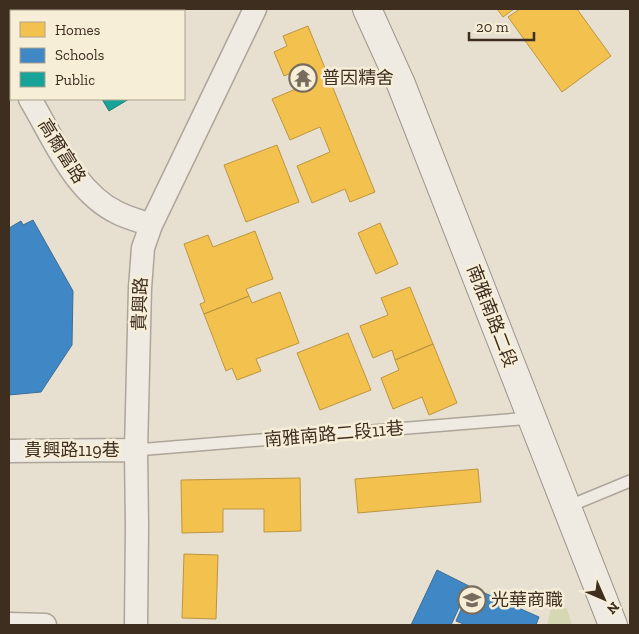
<svg xmlns="http://www.w3.org/2000/svg" width="639" height="634" font-family="'Zilla Slab','Noto Sans TC',serif">
<rect width="100%" height="100%" fill="#e7e0d1"/>
<path fill="#d6d7b3" d="M 552,603 L 567,609 L 572,625 L 547,625 Z"/>
<path fill="#f2c14e" stroke="#bc9540" d="M 497,9 L 514,9 L 503,17 Z
M 520,9 L 577,9 L 611,56 L 562,92 L 508,17 Z
M 308,26 L 375,192 L 350,202 L 345,189 L 312,203 L 297,166 L 330,152 L 320,127 L 290,140 L 272,99 L 303,86 L 297,71 L 284,76 L 274,52 L 287,46 L 283,36 Z
M 277,145 L 299,202 L 246,222 L 224,165 Z
M 380,223 L 398,264 L 376,274 L 358,233 Z
M 255,231 L 273,279 L 246,289 L 249,296 L 204,314 L 200,304 L 205,302 L 184,244 L 208,235 L 213,247 Z
M 410,287 L 433,344 L 395,360 L 392,350 L 373,358 L 360,326 L 388,315 L 381,298 Z
M 280,292 L 299,343 L 256,359 L 261,371 L 237,380 L 232,368 L 226,371 L 204,314 L 249,296 L 252,303 Z
M 348,333 L 371,390 L 320,410 L 297,353 Z
M 433,344 L 457,403 L 429,415 L 422,397 L 393,409 L 381,378 L 399,370 L 395,360 Z
M 478,469 L 481,502 L 358,513 L 355,479 Z
M 300,478 L 301,531 L 264,532 L 264,509 L 223,509 L 223,532 L 182,533 L 181,480 Z
M 184,554 L 218,555 L 216,619 L 182,618 Z"/>
<path fill="#3f88c5" stroke="#3e6d94" d="M 33,220 L 73,291 L 72,345 L 41,392 L 9,395 L 9,228 L 21,221 L 23,225 Z
M 437,570 L 469,586 L 451,625 L 411,625 Z
M 471,587 L 539,617 L 536,625 L 466,625 L 456,621 Z"/>
<path fill="#17a398" stroke="#228074" d="M 38,9 L 130,9 L 125,11 L 39,11 Z
M 102,99 L 129,99 L 109,111 Z"/>
<g fill="none" stroke-linecap="round" stroke-linejoin="round">
<g stroke="#ada599" stroke-width="14">
<path id="lane" d="M 136,450 L 531,418
M 567,507 L 630,481"/>
</g>
<g stroke="#ada599" stroke-width="25">
<path id="street" d="M 9,61 L 11,65
M 30,99 C 54,139 74,192 118,213 C 128,218 140,221 151,225
M 9,451 L 136,450
M 9,624 L 45,625
M 136,625 L 137,527 L 136,450 L 140,288 L 143,248 L 151,225 L 255,9"/>
</g>
<g stroke="#9c958a" stroke-width="30">
<path id="secondary" d="M 367,9 L 401,84 L 613,625"/>
</g>
<use href="#lane" stroke="#efebe3" stroke-width="11"/>
<use href="#street" stroke="#efebe3" stroke-width="22"/>
<use href="#secondary" stroke="#efebe3" stroke-width="28"/>
</g>
<defs>
<g id="temple-ring" transform="scale(1.4375)"><circle r="9.5" fill="#f7eed8" stroke="#786c5e" stroke-width="1.5"/><path d="M0-6L5-2H3V0L6.5 2.5H4V6H1.5V3h-3V6H-4V2.5H-6.5L-3 0V-2H-5Z" fill="#786c5e"/></g>
<g id="school-ring" transform="scale(1.4375)"><circle r="9.5" fill="#f7eed8" stroke="#786c5e" stroke-width="1.5"/><path d="M0-5L7-2L0 1L-7-2ZM-4 1L0 2.5L4 1V4Q0 6-4 4Z" fill="#786c5e"/></g>
</defs>
<g fill-rule="evenodd">
<use href="#temple-ring" x="303" y="78"/>
<use href="#school-ring" x="472" y="600"/>
</g>
<g text-anchor="middle" dominant-baseline="central" stroke-width="5" stroke-linejoin="round" paint-order="stroke">
<g font-size="18" fill="#3d2e20" stroke="#f7eed8" text-anchor="start">
<text x="322" y="78">普因精舍</text>
<text x="491" y="600">光華商職</text>
</g>
<g font-size="18" fill="#3d2e20" stroke="#f7eed8">
<text transform="translate(62 151) rotate(58)">高爾富路</text>
<text transform="translate(140 304) rotate(-88)">貴興路</text>
<text transform="translate(492 316) rotate(69)">南雅南路二段</text>
<text transform="translate(334 434) rotate(-5)">南雅南路二段11巷</text>
<text x="72" y="450">貴興路119巷</text>
</g>
</g>
<rect width="639" height="634" fill="none" stroke="#3d2e20" stroke-width="20"/>
<rect x="10" y="10" width="175" height="90" fill="#f7eed8" stroke="#ada18e"/>
<rect x="20" y="22" width="25" height="15" fill="#f2c14e" stroke="#ada18e"/>
<text x="55" y="35" font-size="15" fill="#3d2e20">Homes</text>
<rect x="20" y="48" width="25" height="15" fill="#3f88c5" stroke="#ada18e"/>
<text x="55" y="60" font-size="15" fill="#3d2e20">Schools</text>
<rect x="20" y="72" width="25" height="15" fill="#17a398" stroke="#ada18e"/>
<text x="55" y="85" font-size="15" fill="#3d2e20">Public</text>
<g transform="translate(604 599) rotate(135)" stroke="#f7eed8" stroke-width="4" paint-order="stroke">
<path d="M0-4L9 19L0 12L-9 19Z" fill="#3d2e20"/>
<text y="-8" font-size="14" font-weight="bold" text-anchor="middle" fill="#3d2e20">N</text>
</g>
<path d="M469 32v8h65v-8" fill="none" stroke="#3d2e20" stroke-width="2.5"/>
<text x="476" y="32" font-size="15" fill="#3d2e20" stroke="#f7eed8" stroke-width="4" paint-order="stroke">20 m</text>
</svg>
